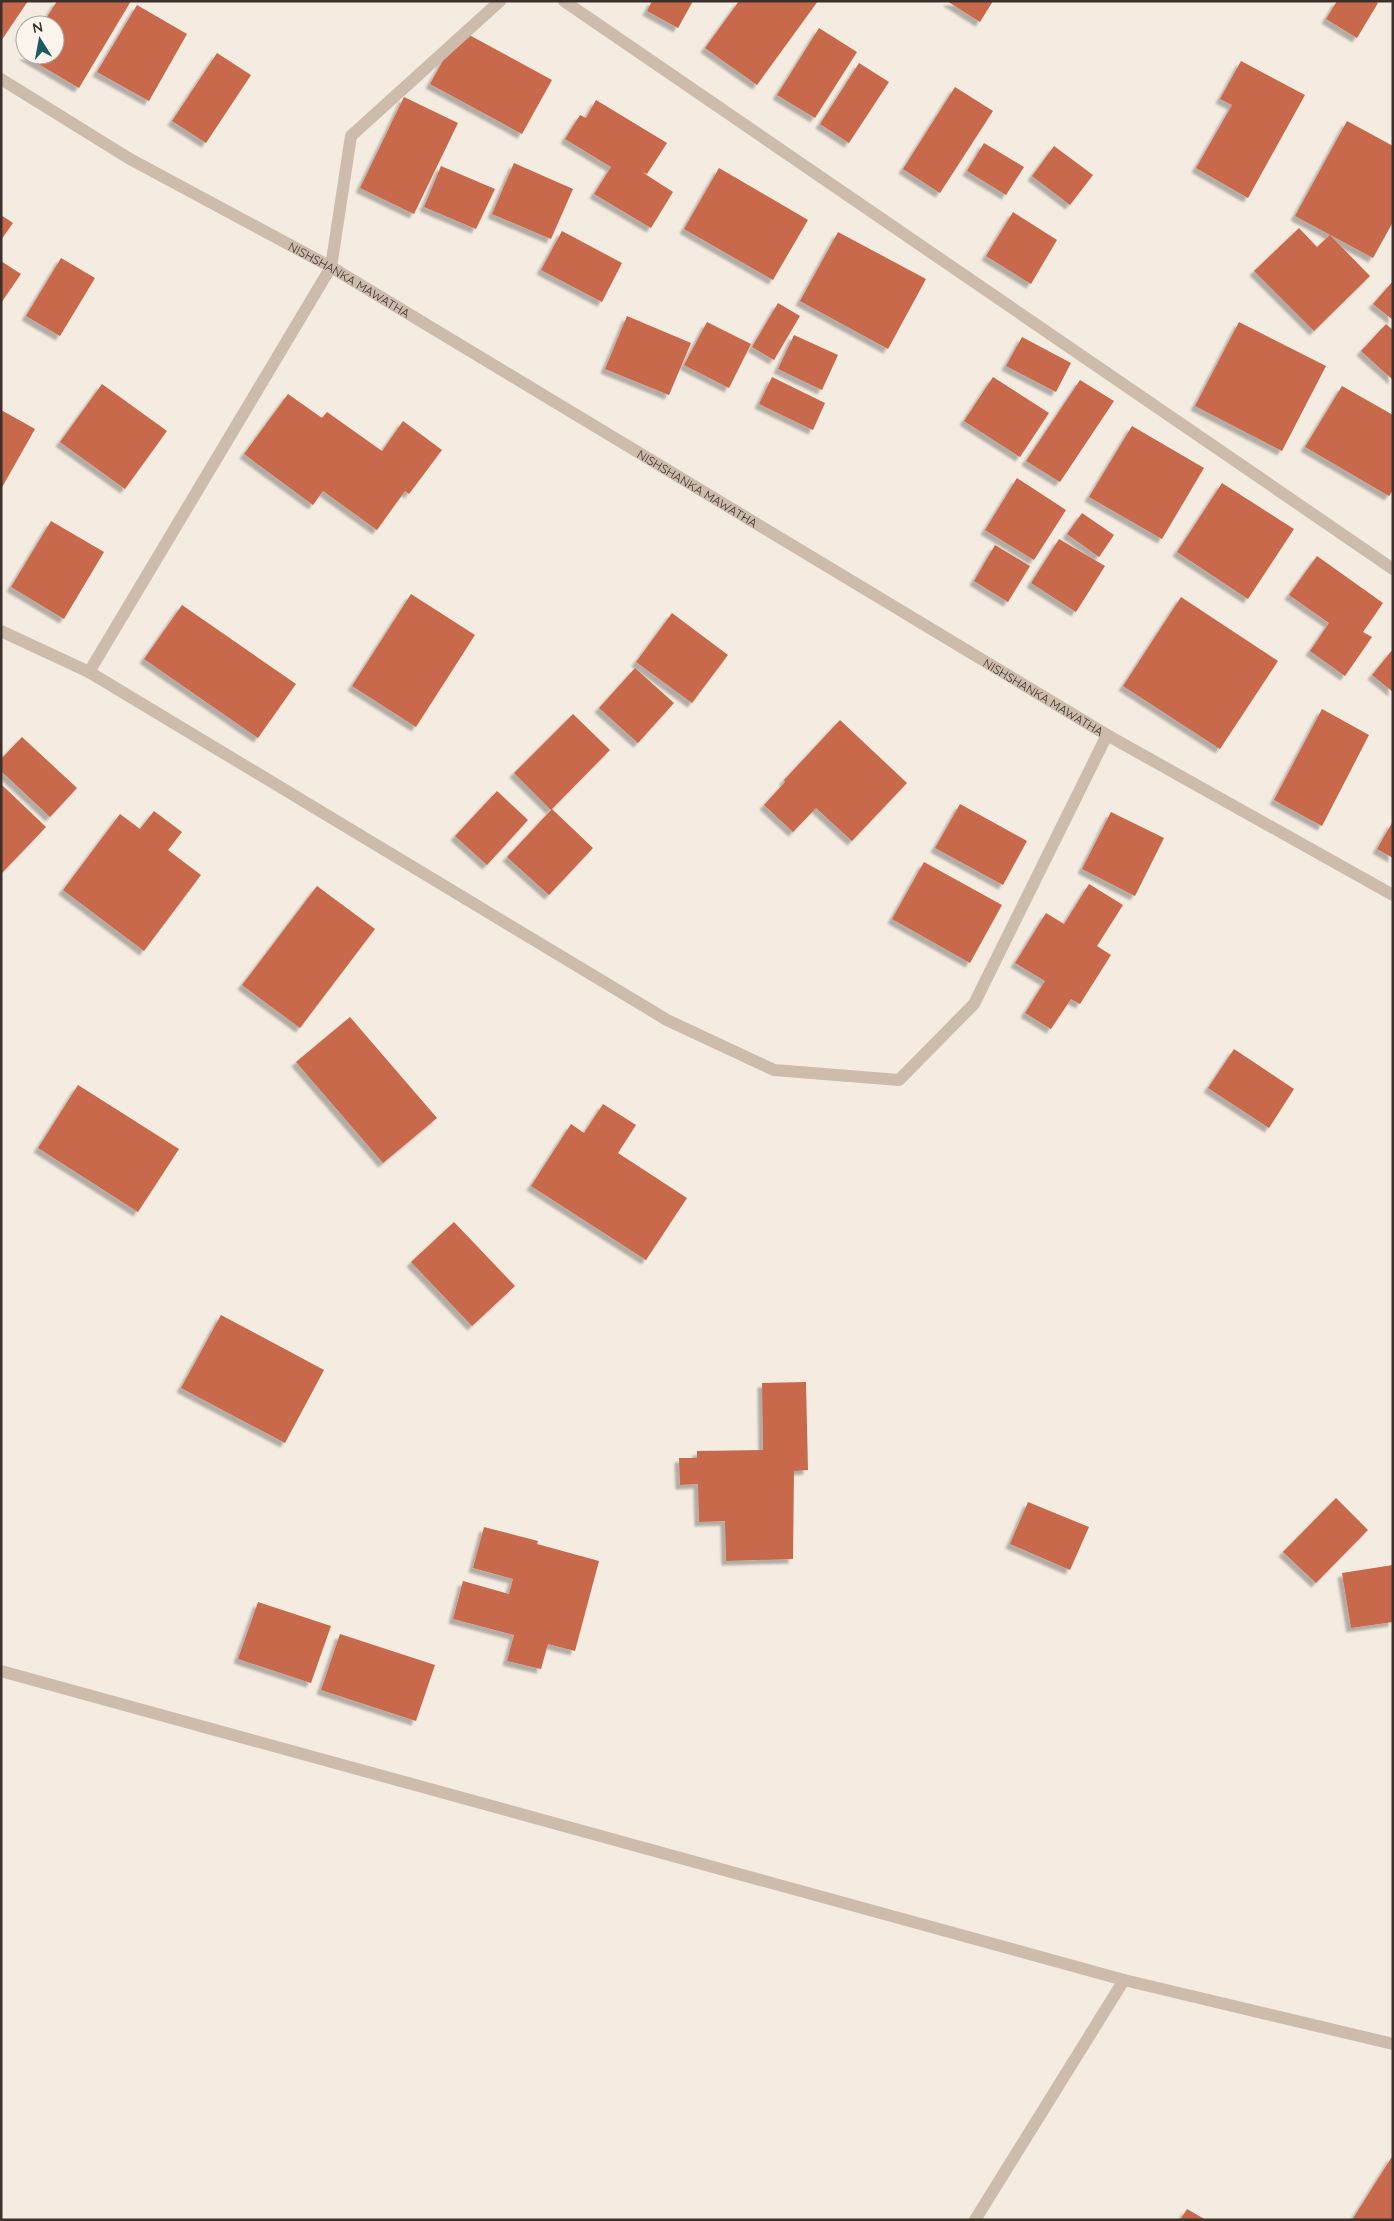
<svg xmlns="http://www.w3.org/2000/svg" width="1394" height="2221" font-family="Quicksand,sans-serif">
<defs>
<filter id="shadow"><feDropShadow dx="-4.5" dy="4.5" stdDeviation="1" flood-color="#0004"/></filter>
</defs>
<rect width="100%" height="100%" fill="#f4ebe1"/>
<path fill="#c8694b" filter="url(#shadow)" d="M 1,1 L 28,1 L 1,41 Z
M 57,1 L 131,1 L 79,88 L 23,55 L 55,55 L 55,25 L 42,25 Z
M 652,1 L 693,1 L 678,28 L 647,11 Z
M 739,1 L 818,1 L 757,85 L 705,48 Z
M 947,1 L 993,1 L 980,22 Z
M 1337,1 L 1374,1 L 1378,3 L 1357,38 L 1326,19 Z
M 137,5 L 187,34 L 149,101 L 97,72 Z
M 819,28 L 857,52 L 815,118 L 777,95 Z
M 460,30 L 552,80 L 522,134 L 430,84 Z
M 217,53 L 251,75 L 206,143 L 172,121 Z
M 1241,61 L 1305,95 L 1248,198 L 1196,168 L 1232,105 L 1220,99 Z
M 859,63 L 889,82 L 849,143 L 820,124 Z
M 955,87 L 993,111 L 940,193 L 903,169 Z
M 404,97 L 458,123 L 414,214 L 360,188 Z
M 596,100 L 667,143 L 647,174 L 642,172 L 673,192 L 651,228 L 594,194 L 611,167 L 565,139 L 580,115 L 586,118 Z
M 1347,121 L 1393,146 L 1393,222 L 1373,258 L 1295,216 Z
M 984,143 L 1024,167 L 1006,195 L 967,171 Z
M 1054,146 L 1093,175 L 1070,205 L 1032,176 Z
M 514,163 L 573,189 L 551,239 L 492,214 Z
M 441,166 L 495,189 L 476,229 L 424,207 Z
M 719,168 L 808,220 L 773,280 L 684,229 Z
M 1013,212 L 1057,240 L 1031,284 L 986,256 Z
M 1,215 L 13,223 L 1,240 Z
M 1299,228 L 1317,247 L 1330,235 L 1370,276 L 1314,331 L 1254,271 Z
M 562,231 L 622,263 L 602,302 L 541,270 Z
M 838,232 L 926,279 L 888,349 L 800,301 Z
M 61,258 L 95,278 L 60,336 L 26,316 Z
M 1,261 L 21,274 L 1,303 Z
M 1393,281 L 1393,320 L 1373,304 Z
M 778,303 L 800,316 L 774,360 L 752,347 Z
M 627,316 L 691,343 L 669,395 L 605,369 Z
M 707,322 L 751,344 L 729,388 L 684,365 Z
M 1239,322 L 1326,366 L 1282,451 L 1195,406 Z
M 1386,324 L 1393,330 L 1393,380 L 1361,351 Z
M 794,335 L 838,355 L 822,390 L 778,369 Z
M 1022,337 L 1071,363 L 1056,392 L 1006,366 Z
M 772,377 L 825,403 L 813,430 L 759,404 Z
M 993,377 L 1049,413 L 1020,457 L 964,421 Z
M 1080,380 L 1114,401 L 1060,482 L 1026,461 Z
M 102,384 L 167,431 L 125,489 L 60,442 Z
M 1342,386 L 1393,415 L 1393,490 L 1389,496 L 1305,447 Z
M 288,394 L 322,418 L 327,412 L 382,451 L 403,421 L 442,450 L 409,494 L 405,491 L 377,530 L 323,491 L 313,505 L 244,454 Z
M 1,410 L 35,429 L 1,489 Z
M 1132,426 L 1204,468 L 1162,539 L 1089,497 Z
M 1017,478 L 1066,510 L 1034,560 L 985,530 Z
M 1222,483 L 1294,529 L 1248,599 L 1177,552 Z
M 1082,513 L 1114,535 L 1099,557 L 1067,534 Z
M 51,521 L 104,552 L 64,619 L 11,587 Z
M 1059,539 L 1105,566 L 1076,612 L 1031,583 Z
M 995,545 L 1030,566 L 1008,602 L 974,581 Z
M 1317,556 L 1383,603 L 1363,632 L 1372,637 L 1345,676 L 1310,651 L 1329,623 L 1289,595 Z
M 411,594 L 475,635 L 416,727 L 352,686 Z
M 1181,597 L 1278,661 L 1220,749 L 1123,686 Z
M 182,605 L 296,684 L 258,738 L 144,659 Z
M 672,613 L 728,655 L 692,703 L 636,662 Z
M 1393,649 L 1393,692 L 1372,675 Z
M 635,668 L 674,703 L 638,743 L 599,708 Z
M 1322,709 L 1369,735 L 1322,826 L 1274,800 Z
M 573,714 L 610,750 L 551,810 L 514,773 Z
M 840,720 L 907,783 L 852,841 L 816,808 L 793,832 L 764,805 L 785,782 L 784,780 Z
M 22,737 L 77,788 L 50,817 L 1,771 L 1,759 Z
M 1,784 L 46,827 L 1,874 Z
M 497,791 L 528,820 L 487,865 L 455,836 Z
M 960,804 L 1027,841 L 1003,885 L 935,848 Z
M 552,809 L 593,848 L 549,895 L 507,857 Z
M 154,811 L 182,832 L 168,850 L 201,875 L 144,951 L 63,890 L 120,814 L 140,829 Z
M 1111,812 L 1164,838 L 1135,896 L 1082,869 Z
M 1393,821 L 1393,858 L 1377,849 Z
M 924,862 L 1002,905 L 970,963 L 892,919 Z
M 1089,884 L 1123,905 L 1097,946 L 1111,955 L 1080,1004 L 1071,999 L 1051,1029 L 1025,1013 L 1045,981 L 1015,963 L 1046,913 L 1064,924 Z
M 317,886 L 375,929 L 300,1028 L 242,985 Z
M 350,1017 L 437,1118 L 383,1163 L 296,1062 Z
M 1234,1049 L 1294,1089 L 1269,1128 L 1208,1088 Z
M 78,1085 L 179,1149 L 138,1212 L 38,1148 Z
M 603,1104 L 636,1125 L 618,1153 L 687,1198 L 646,1260 L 531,1186 L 571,1124 L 584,1133 Z
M 454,1222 L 515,1286 L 472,1326 L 411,1262 Z
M 221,1315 L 324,1370 L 285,1443 L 181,1388 Z
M 806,1382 L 808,1470 L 794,1471 L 793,1559 L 726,1561 L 725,1521 L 699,1522 L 698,1484 L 680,1485 L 679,1458 L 697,1458 L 697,1451 L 763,1450 L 762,1383 Z
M 1336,1498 L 1368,1530 L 1316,1583 L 1283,1552 Z
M 1028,1502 L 1089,1527 L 1070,1570 L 1010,1544 Z
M 484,1527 L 538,1541 L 537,1544 L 599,1561 L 575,1651 L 548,1644 L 541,1669 L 507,1661 L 514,1635 L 453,1619 L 463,1581 L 509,1594 L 513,1579 L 473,1568 Z
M 1393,1565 L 1393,1622 L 1351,1628 L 1342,1573 Z
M 258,1602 L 331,1626 L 311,1683 L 238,1659 Z
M 340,1634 L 435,1665 L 416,1721 L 321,1690 Z
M 1393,2155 L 1393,2220 L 1352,2220 Z
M 1187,2209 L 1206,2220 L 1180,2220 Z"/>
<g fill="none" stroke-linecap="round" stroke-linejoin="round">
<g stroke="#cdbbac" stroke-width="12">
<path d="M 564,1 L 1393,569"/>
<path id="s1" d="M 1,79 L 130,159 L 331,267 L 1107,735 L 1393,895"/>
<path d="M 1,631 L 89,672 L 667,1020 L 774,1070 L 899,1080 L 974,1004 L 1107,735"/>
<path d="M 89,672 L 331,267 L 351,136 L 500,1"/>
<path d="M 1,1671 L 1124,1980 L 1393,2044"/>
<path d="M 975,2220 L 1124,1980"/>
</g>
</g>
<g text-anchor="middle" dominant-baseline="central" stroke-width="5" stroke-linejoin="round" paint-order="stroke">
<g font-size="12" fill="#3b302b" stroke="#fbf5ee">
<text stroke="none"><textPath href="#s1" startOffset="402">NISHSHANKA MAWATHA</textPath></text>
<text stroke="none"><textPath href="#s1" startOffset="808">NISHSHANKA MAWATHA</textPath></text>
<text stroke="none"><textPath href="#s1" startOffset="1212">NISHSHANKA MAWATHA</textPath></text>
</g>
</g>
<rect width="1394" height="2221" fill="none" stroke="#3b302b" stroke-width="5"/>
<g transform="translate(40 40) rotate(349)"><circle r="24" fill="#fbf5ee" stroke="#aea6a0"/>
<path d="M0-4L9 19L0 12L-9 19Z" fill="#1f5a5e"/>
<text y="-8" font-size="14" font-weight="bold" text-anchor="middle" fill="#3b302b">N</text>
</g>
</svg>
